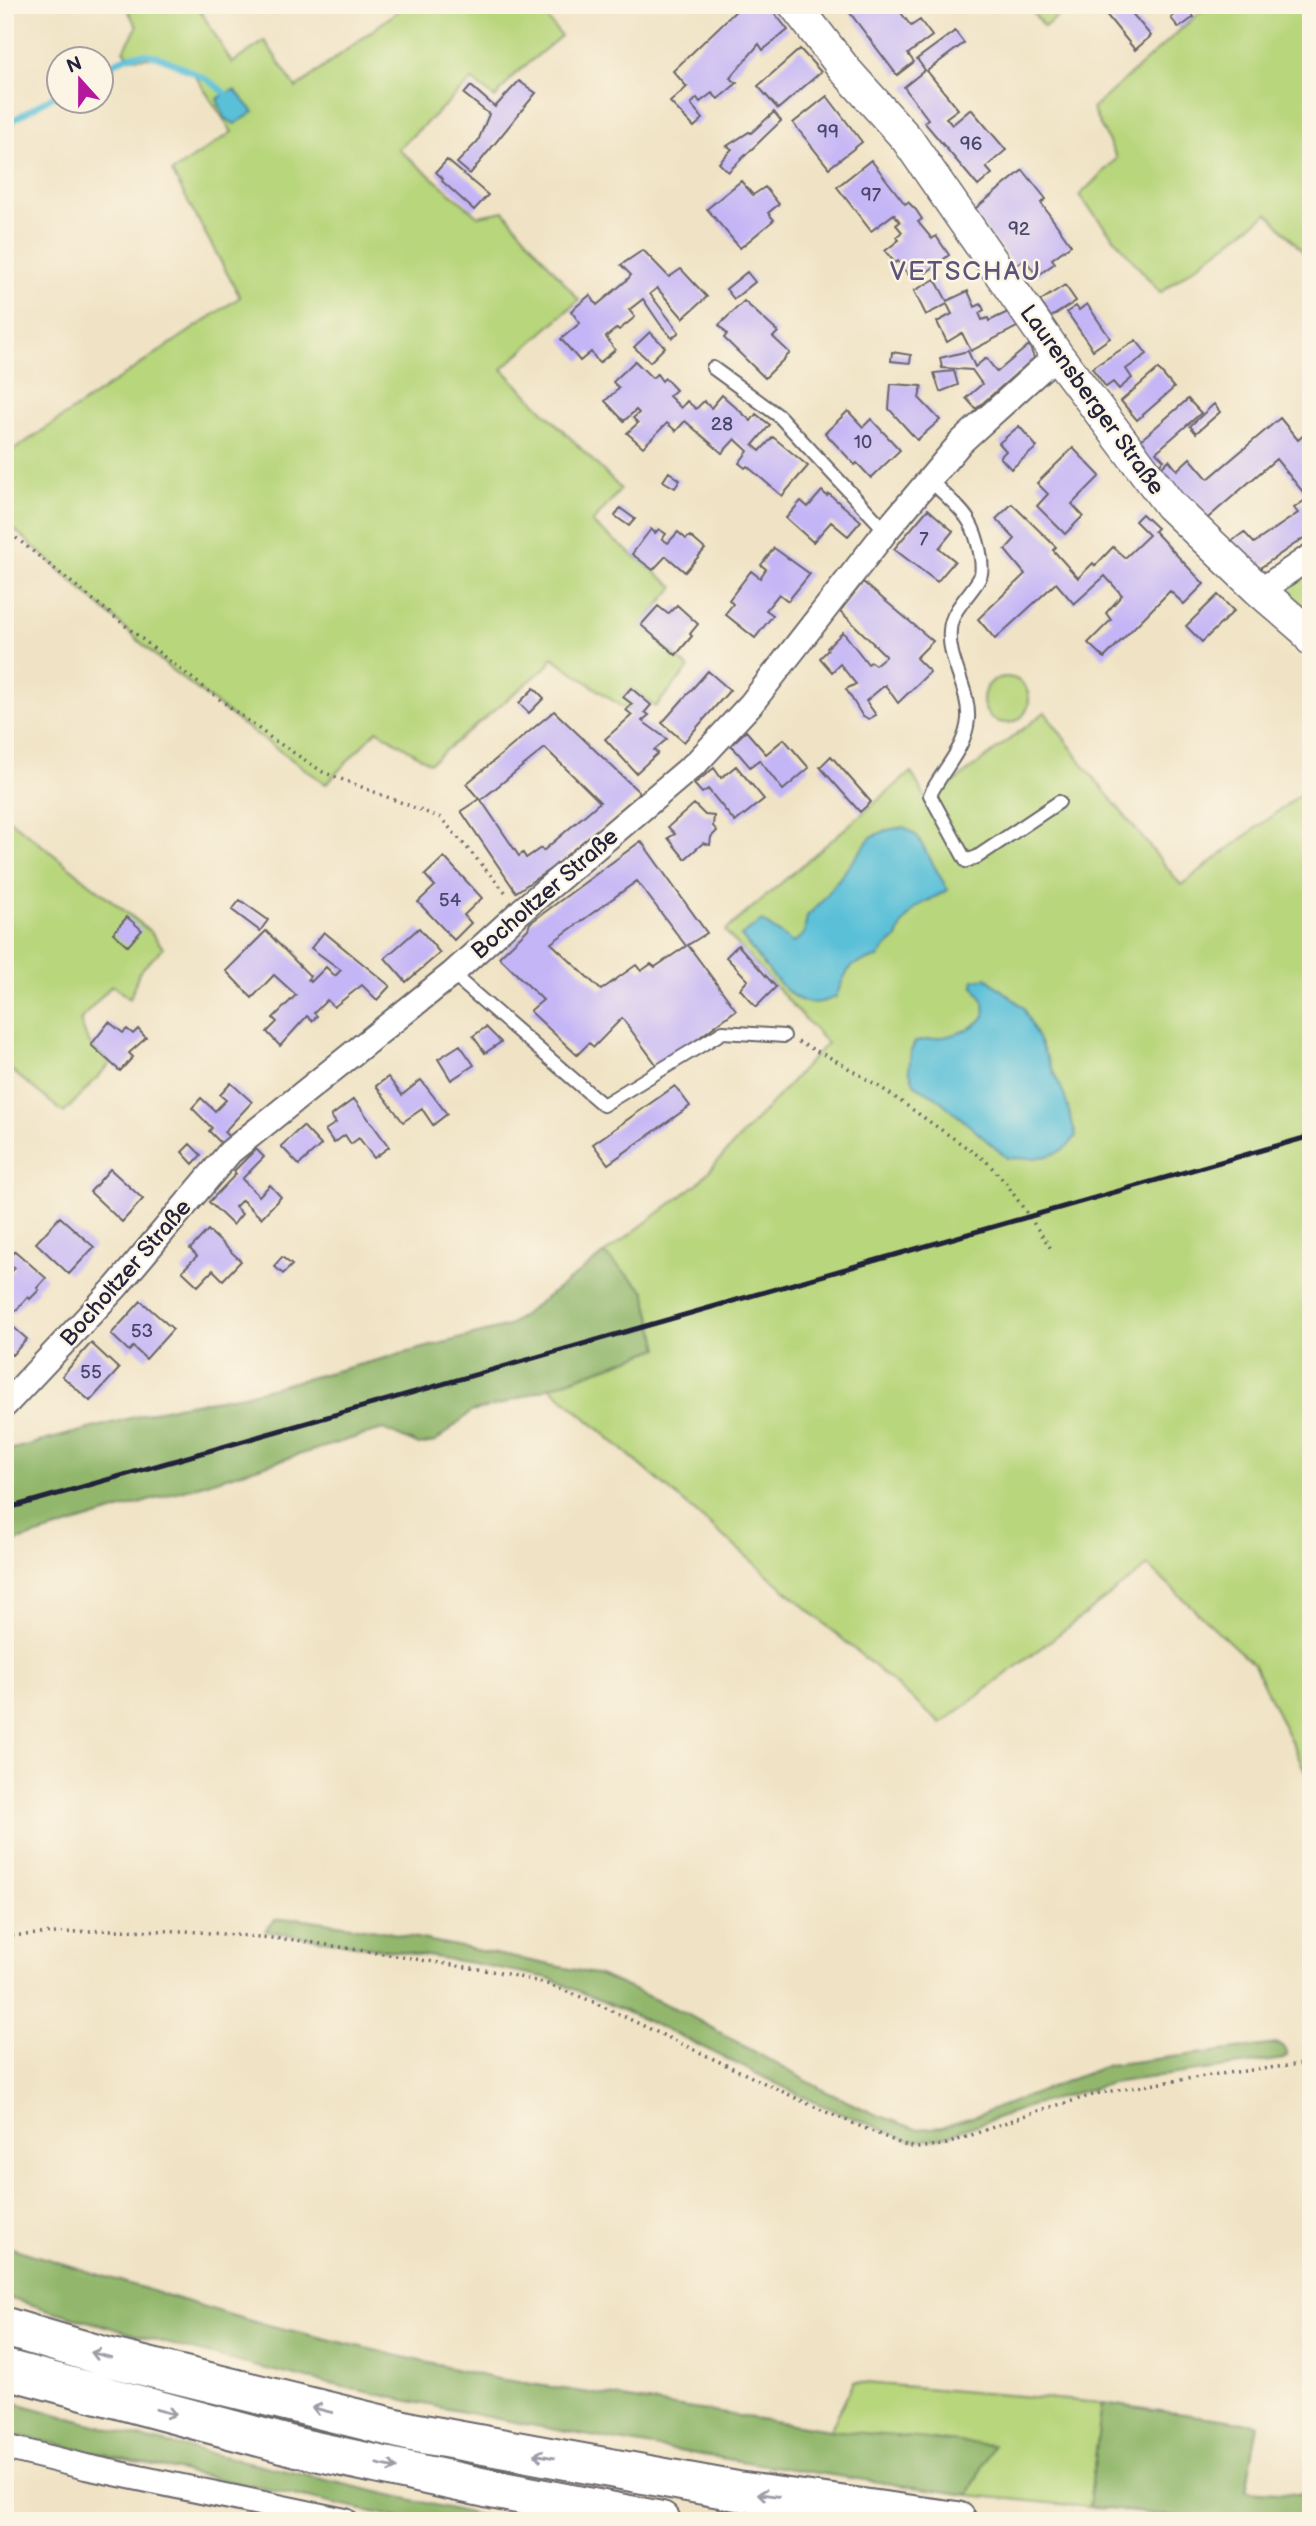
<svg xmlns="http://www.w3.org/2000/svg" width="1316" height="2526" font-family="'Balsamiq Sans',sans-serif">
<rect width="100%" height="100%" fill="#fcf5e5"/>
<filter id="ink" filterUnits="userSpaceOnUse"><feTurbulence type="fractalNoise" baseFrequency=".0143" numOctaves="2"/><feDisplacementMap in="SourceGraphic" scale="14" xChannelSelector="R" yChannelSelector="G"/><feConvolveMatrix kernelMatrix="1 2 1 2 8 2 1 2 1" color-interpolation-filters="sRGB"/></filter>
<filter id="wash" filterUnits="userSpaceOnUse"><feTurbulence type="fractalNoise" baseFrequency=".00686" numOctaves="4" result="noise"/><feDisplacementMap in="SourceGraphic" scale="28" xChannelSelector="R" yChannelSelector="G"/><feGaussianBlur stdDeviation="1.57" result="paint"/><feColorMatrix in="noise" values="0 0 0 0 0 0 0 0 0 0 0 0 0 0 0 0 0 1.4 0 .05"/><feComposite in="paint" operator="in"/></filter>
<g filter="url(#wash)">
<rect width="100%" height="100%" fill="#f0e3c5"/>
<path fill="#b8d67c" stroke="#6d7c5c" stroke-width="2" d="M 125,5 L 197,5 L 232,63 L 265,41 L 296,88 L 406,5 L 537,5 L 561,36 L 514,75 L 495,98 L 472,80 L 398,149 L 478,216 L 504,211 L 579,300 L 502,369 L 621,489 L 592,523 L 674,587 L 642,625 L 689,668 L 655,707 L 631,688 L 623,696 L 632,704 L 626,710 L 552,657 L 549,665 L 430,763 L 377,730 L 326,784 L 242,724 L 168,667 L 5,521 L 5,456 L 240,297 L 172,172 L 232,132 L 192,71 L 156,57 L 131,58 L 124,50 L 137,27 Z
M 1027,5 L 1072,5 L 1044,27 Z
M 1208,5 L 1311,5 L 1311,261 L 1268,213 L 1160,293 L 1079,196 L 1117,158 L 1092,109 Z
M 1311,570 L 1311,615 L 1285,591 Z
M983 700a23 23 0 1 1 46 0a23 23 0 1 1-46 0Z
M 1045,712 L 1089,772 L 1181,885 L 1311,786 L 1311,1783 L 1254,1665 L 1148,1566 L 941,1724 L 550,1387 L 659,1348 L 645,1291 L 604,1254 L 697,1184 L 827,1043 L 725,931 L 911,772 L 928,802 Z
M 5,816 L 150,931 L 163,948 L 139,972 L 130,999 L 112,985 L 80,1020 L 88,1042 L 111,1063 L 64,1113 L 5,1065 Z
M 854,2382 L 1102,2403 L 1089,2507 L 968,2495 L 992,2446 L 830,2430 Z"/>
<path fill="#92b76c" stroke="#5a6c54" stroke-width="2" d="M 604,1254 L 645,1291 L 659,1348 L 503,1404 L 471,1412 L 435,1442 L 419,1445 L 383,1429 L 5,1545 L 5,1451 L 176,1406 L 243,1395 L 508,1326 Z
M 298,1918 L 377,1930 L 600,1975 L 683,2012 L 829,2093 L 875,2114 L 916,2129 L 942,2127 L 984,2113 L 1108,2065 L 1277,2044 L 1284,2046 L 1288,2055 L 1284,2059 L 1111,2083 L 1033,2105 L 937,2139 L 911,2141 L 814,2102 L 676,2034 L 549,1978 L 472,1963 L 265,1931 L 275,1920 Z
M 5,2246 L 247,2320 L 492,2378 L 830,2430 L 993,2445 L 968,2495 C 762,2466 556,2434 353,2389 C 236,2364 120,2331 5,2297 Z
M 5,2400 L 139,2437 L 504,2521 L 414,2521 L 9,2434 L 5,2433 Z
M 1102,2403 L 1258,2424 L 1246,2491 L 1311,2495 L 1311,2521 L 1219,2521 L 1089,2507 Z"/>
<path fill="#5ac0d8" stroke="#3e718a" stroke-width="2" d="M 233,90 L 235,90 L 254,112 L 235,124 L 225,118 L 217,99 Z
M 904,827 L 917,836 L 948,890 L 916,907 L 903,923 L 897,938 L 884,949 L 878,958 C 847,963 847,970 836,997 C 824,1002 811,1006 798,999 C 781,990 754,952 741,936 L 762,921 L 793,943 L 804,934 L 807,916 L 821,902 L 871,837 L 887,830 Z
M 986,978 L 1023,1007 L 1064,1094 L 1076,1136 C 1061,1160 1032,1159 1007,1158 L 935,1096 L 915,1085 L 909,1070 L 911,1051 L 915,1042 C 940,1037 967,1036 985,1016 L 984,1002 L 973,985 L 974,980 Z"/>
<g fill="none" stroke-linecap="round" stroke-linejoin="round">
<path stroke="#5ac0d8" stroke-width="6" d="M 102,69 C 142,47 149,51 188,70 C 202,77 215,83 226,94
M 5,125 L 60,92"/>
</g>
<g id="blocks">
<path fill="#c4b5f6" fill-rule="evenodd" d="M 742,5 L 768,5 L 788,30 L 763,50 L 759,44 L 730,78 L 737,83 L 718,99 L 712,93 L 700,102 L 697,98 L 691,104 L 703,119 L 694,127 L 670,102 L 687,87 L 673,71 Z
M 844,5 L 895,5 L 911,26 L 920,20 L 932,36 L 908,54 L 914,62 L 897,75 Z
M 1104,5 L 1125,5 L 1151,36 L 1135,50 L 1101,8 Z
M 1185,6 L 1194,17 L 1179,28 L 1171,18 Z
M 955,31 L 964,43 L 927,71 L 958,109 L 946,118 L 952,125 L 971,109 L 1006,150 L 986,167 L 992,174 L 978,186 L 924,122 L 928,119 L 904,87 L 925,70 L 917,59 Z
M 800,49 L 821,72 L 778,109 L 758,86 Z
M 519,81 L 536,93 L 470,174 L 457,163 L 478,141 L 489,114 L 464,94 L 471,86 L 495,107 Z
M 827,96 L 862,142 L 829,168 L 793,123 Z
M 774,112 L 781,121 L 728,172 L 719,163 L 732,149 L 727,146 L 749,132 L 751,133 Z
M 447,160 L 488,195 L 474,210 L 442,181 L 443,179 L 436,172 Z
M 871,160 L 905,204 L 908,202 L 916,210 L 922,219 L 918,222 L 932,239 L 936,236 L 949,255 L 926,273 L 923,270 L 911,278 L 898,261 L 895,263 L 885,251 L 899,240 L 896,237 L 902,232 L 896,225 L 900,222 L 894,214 L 871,231 L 837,187 Z
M 1023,170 L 1046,199 L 1041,203 L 1071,245 L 1052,259 L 1055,263 L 1037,276 L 1025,259 L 1015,266 L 971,212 Z
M 741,181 L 753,195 L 765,187 L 779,204 L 768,213 L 774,220 L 740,248 L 707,209 Z
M 643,250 L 669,277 L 681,269 L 707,297 L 683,318 L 657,288 L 650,294 L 679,332 L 672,338 L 660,324 L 643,299 L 629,310 L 635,317 L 619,330 L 617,328 L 606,337 L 615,350 L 599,363 L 591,352 L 580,361 L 561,339 L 580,323 L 571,311 L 590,295 L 597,305 L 627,280 L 631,275 L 621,265 Z
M 747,272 L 755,282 L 734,299 L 726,289 Z
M 935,279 L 947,301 L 968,291 L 975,307 L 981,304 L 984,310 L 979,313 L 982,320 L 988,318 L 989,321 L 1010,311 L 1021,325 L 971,351 L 962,333 L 947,342 L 937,322 L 952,314 L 947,304 L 926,315 L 914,291 Z
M 1065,285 L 1076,301 L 1051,317 L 1040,301 Z
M 744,301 L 778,332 L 773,337 L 790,353 L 765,378 L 724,338 L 727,334 L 719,325 Z
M 1087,304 L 1110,338 L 1093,350 L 1067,312 L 1076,306 L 1079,310 Z
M 650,332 L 665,347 L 650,362 L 634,347 Z
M 1136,340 L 1147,354 L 1126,369 L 1132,378 L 1119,389 L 1113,382 L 1106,387 L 1092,368 Z
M 1029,345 L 1034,358 L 976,409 L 966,398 L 982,384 L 972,370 L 942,368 L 940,358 L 968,351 L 975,367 L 986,358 L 997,372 Z
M 892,352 L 911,355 L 910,363 L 891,361 Z
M 635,361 L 652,378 L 657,374 L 662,381 L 665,378 L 676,390 L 669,396 L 681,408 L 687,401 L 696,409 L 704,401 L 711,408 L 722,395 L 751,421 L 756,414 L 770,425 L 753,445 L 760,451 L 773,437 L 808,466 L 782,496 L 747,466 L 745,468 L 739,463 L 748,451 L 735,439 L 722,453 L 685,421 L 676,431 L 667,423 L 643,447 L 627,433 L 638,423 L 633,418 L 639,413 L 636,410 L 624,421 L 605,401 L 619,388 L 613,382 Z
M 1158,369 L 1174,388 L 1137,420 L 1121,401 Z
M 954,371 L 958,385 L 940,392 L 934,373 Z
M 891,384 L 922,386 L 919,398 L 940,420 L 917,440 L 889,409 Z
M 1188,399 L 1201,413 L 1156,452 L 1164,460 L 1155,468 L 1135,445 Z
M 1214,404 L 1220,412 L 1196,433 L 1190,426 Z
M 848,411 L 863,427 L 871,419 L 900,450 L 871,478 L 857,463 L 855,465 L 825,433 Z
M 1280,418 L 1298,440 L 1311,429 L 1311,533 L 1257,570 L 1228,544 L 1244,532 L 1254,543 L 1298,513 L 1294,508 L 1308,498 L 1276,459 L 1202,523 L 1158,471 L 1169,460 L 1177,470 L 1190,458 L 1208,479 Z
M 1019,426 L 1037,447 L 1011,469 L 1000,457 L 1006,451 L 999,443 Z
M 1073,448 L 1100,476 L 1072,504 L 1083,516 L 1065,534 L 1037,506 L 1048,494 L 1037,483 Z
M 669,472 L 680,480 L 675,488 L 663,481 Z
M 822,491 L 827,496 L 829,494 L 861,521 L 848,536 L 831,522 L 813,542 L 786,518 L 801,501 L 808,507 Z
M 1012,504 L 1056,547 L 1053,550 L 1078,578 L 1093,563 L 1095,566 L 1113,547 L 1125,558 L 1149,535 L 1135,521 L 1142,514 L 1157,528 L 1154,531 L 1204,584 L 1184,604 L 1170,591 L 1104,658 L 1088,643 L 1111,620 L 1106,613 L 1122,595 L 1105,576 L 1074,604 L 1056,583 L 995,639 L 978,619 L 1025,574 L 1005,550 L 1015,539 L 996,519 Z
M 620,508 L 635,519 L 629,526 L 615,516 Z
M 928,509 L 953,531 L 939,548 L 955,561 L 937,582 L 894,549 Z
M 651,529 L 655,533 L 659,529 L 666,534 L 662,539 L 668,543 L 678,532 L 686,539 L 690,536 L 705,549 L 685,572 L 666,556 L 653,570 L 632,554 Z
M 774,548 L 810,574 L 788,601 L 779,594 L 766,610 L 773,615 L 755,638 L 725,614 L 733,604 L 729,600 L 751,571 L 760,578 L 766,569 L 761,565 Z
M 863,582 L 933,641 L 916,658 L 930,672 L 898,703 L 885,685 L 866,701 L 876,715 L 869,719 L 863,717 L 846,689 L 856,684 L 851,678 L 840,664 L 832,672 L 820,658 L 828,650 L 827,648 L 843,632 L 868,664 L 871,662 L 875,665 L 886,656 L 840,611 Z
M 1218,595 L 1234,611 L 1202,642 L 1186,626 Z
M 677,605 L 698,624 L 690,634 L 692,636 L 676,655 L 641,625 L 658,606 L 668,614 Z
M 708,671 L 730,690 L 684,742 L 662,723 Z
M 534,688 L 544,698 L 529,713 L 519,703 Z
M 631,688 L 651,705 L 645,712 L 649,715 L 642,721 L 667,739 L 654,750 L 658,753 L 636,773 L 605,739 L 632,715 L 626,710 L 632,704 L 623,697 Z
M 554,711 L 640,793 L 555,866 L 516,892 L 461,811 L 479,799 L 466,784 ZM 545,748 L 600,802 L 543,851 L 541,848 L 526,858 L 523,853 L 519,856 L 481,800 Z
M 746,731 L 766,754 L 784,739 L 809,768 L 783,790 L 759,760 L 750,767 L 731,745 Z
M 831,756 L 871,802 L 860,812 L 820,767 Z
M 736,766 L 764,799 L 735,822 L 708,789 L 702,793 L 694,784 L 714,768 L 721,778 Z
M 694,804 L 705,815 L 714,816 L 713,826 L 717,831 L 711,837 L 710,845 L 703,843 L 685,859 L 668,838 L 675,834 L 668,827 Z
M 641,841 L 707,933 L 688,945 L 736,1010 L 659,1068 L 622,1018 L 594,1047 L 589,1043 L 577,1055 L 530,1011 L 543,1000 L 499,957 L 528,929 L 530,923 ZM 637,881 L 686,946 L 655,967 L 651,964 L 641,971 L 636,965 L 601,990 L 551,943 Z
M 444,857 L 482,898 L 464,915 L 471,923 L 454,940 L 418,902 L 435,886 L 425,875 Z
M 240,900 L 268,920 L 260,931 L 232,910 Z
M 127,917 L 142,930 L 128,946 L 113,933 Z
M 419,928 L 440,953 L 406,982 L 385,958 Z
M 266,931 L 310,976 L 308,979 L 311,982 L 326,967 L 335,976 L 341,970 L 311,948 L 324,932 L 390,986 L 377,1000 L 362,985 L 334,1007 L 327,1000 L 314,1013 L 317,1016 L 312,1021 L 307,1016 L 280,1046 L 267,1032 L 277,1022 L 273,1018 L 296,995 L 274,975 L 252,998 L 226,971 Z
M 738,945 L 776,987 L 756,1007 L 740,989 L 748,980 L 726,957 Z
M 109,1022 L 123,1033 L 127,1029 L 133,1034 L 138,1029 L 146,1038 L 129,1053 L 133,1057 L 120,1071 L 91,1045 Z
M 486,1027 L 501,1042 L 485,1053 L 473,1036 Z
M 460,1045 L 474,1065 L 451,1080 L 438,1059 Z
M 388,1077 L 402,1095 L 421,1080 L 447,1114 L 433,1125 L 422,1109 L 403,1122 L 376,1086 Z
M 231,1083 L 252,1102 L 224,1132 L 230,1138 L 223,1145 L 209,1131 L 212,1128 L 192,1108 L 201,1098 L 215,1111 L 226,1100 L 220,1095 Z
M 675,1086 L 690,1106 L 608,1164 L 593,1144 Z
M 354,1099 L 389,1147 L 374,1158 L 359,1138 L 351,1144 L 345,1135 L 334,1143 L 325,1130 L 336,1123 L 331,1116 Z
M 303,1126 L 321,1145 L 299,1165 L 281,1146 Z
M 190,1144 L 201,1155 L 193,1164 L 182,1152 Z
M 256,1149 L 264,1157 L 242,1179 L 259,1196 L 270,1185 L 281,1197 L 261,1218 L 242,1200 L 235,1207 L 242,1214 L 233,1225 L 209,1202 L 236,1174 L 234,1171 Z
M 110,1169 L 143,1199 L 122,1222 L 90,1192 Z
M 60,1217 L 94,1247 L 69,1274 L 36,1243 Z
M 208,1230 L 241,1261 L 223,1280 L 213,1270 L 198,1286 L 182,1271 L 197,1256 L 190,1249 Z
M 15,1251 L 46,1278 L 37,1288 L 39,1290 L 30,1299 L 28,1297 L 14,1313 L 5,1305 L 5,1279 L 15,1268 L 6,1261 Z
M 282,1257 L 292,1265 L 283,1274 L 274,1266 Z
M 141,1301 L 173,1329 L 146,1359 L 133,1347 L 129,1351 L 111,1334 Z
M 11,1325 L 27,1339 L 12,1355 L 5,1349 L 5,1331 Z
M 91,1343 L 119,1369 L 90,1401 L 62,1376 Z"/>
</g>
</g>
<g filter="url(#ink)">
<use href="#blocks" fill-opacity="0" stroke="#6a666b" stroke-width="2"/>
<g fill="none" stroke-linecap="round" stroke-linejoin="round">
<g stroke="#6a666b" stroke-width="16">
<path id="service" d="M 713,368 L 779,416 L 886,531
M 930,480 C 941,492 963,509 970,523 C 977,535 986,568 979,579 C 970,595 951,610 950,630 C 947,660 970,689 968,719 C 966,748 942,770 930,795 L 966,861 L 977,857 L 1059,802
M 452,974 L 603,1105 L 723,1032 L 784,1036"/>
</g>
<g stroke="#6a666b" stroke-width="28">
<path id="minor" d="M 1260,591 L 1311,556
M 5,1405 L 116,1287 L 230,1152 L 452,974 L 521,911 L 697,762 L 751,704 L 886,531 L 961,442 L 1057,355
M 5,2447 L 86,2467 L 345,2521"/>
</g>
<g stroke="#6a666b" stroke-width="35">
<path id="tertiary" d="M 795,5 L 846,71 L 907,139 L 1057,355 L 1170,505 L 1260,591 L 1306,631 L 1311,639"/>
</g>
<g stroke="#6a666b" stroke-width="42">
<path id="motorway" d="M 5,2327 L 103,2356 L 412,2432 L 737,2491 L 957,2521
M 5,2369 L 297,2447 L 486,2488 L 661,2521"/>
</g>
<path stroke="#6a666b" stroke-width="3.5" stroke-dasharray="2 5" stroke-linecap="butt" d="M 5,529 L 172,663 L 271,738 L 323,772 L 441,818 L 507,894
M 798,1042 L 835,1060 L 880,1087 L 986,1161 L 1006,1183 L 1052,1250
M 5,1936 L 108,1930 L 186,1931 L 296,1940 L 503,1973 L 547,1984 L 589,2000 L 817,2108 L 904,2145 L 917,2148 L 947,2144 L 1037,2111 L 1100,2093 L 1211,2075 L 1311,2063"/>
<use href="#service" stroke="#fff" stroke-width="12"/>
<use href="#minor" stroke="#fff" stroke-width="24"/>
<use href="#tertiary" stroke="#fff" stroke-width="32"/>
<use href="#motorway" stroke="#fff" stroke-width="38"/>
<path stroke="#22223b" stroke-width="5" d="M 5,1509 L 1311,1136"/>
</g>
<defs><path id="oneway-shaft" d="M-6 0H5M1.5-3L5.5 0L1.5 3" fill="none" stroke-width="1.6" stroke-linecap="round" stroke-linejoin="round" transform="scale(1.75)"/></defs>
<g stroke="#9c9ca7">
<use href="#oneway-shaft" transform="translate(101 2355) rotate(-165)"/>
<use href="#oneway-shaft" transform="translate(322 2410) rotate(-166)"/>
<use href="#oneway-shaft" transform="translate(166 2412) rotate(15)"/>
<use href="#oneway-shaft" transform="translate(544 2456) rotate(-170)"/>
<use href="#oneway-shaft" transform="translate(387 2466) rotate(12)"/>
<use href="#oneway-shaft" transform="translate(768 2495) rotate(-172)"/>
</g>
</g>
<g text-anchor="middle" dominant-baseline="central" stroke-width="5" stroke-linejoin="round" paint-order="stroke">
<g font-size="19" fill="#4a476a">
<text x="828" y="132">99</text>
<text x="971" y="144">96</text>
<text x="871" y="195">97</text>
<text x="1019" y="229">92</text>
<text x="722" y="424">28</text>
<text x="863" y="442">10</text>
<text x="924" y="539">7</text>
<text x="450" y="900">54</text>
<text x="142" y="1331">53</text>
<text x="91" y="1372">55</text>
</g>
<g font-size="23" fill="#22223b" stroke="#fcf5e5">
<text transform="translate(1092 400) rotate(54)">Laurensberger Straße</text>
<text transform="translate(545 894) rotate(-41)">Bocholtzer Straße</text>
<text transform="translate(126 1273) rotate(-49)">Bocholtzer Straße</text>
</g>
<g font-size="26" letter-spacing="2" fill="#5b557c" stroke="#fcf5e5">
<text x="966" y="272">VETSCHAU</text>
</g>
</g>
<rect width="1316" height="2526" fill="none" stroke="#fcf5e5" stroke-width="28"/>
<g transform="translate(80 80) rotate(339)"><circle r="33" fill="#fcf5e5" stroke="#a5a1a1" stroke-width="2"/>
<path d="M0-5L12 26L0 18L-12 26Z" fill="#b5179e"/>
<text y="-10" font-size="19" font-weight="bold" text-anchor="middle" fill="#22223b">N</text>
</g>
</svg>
